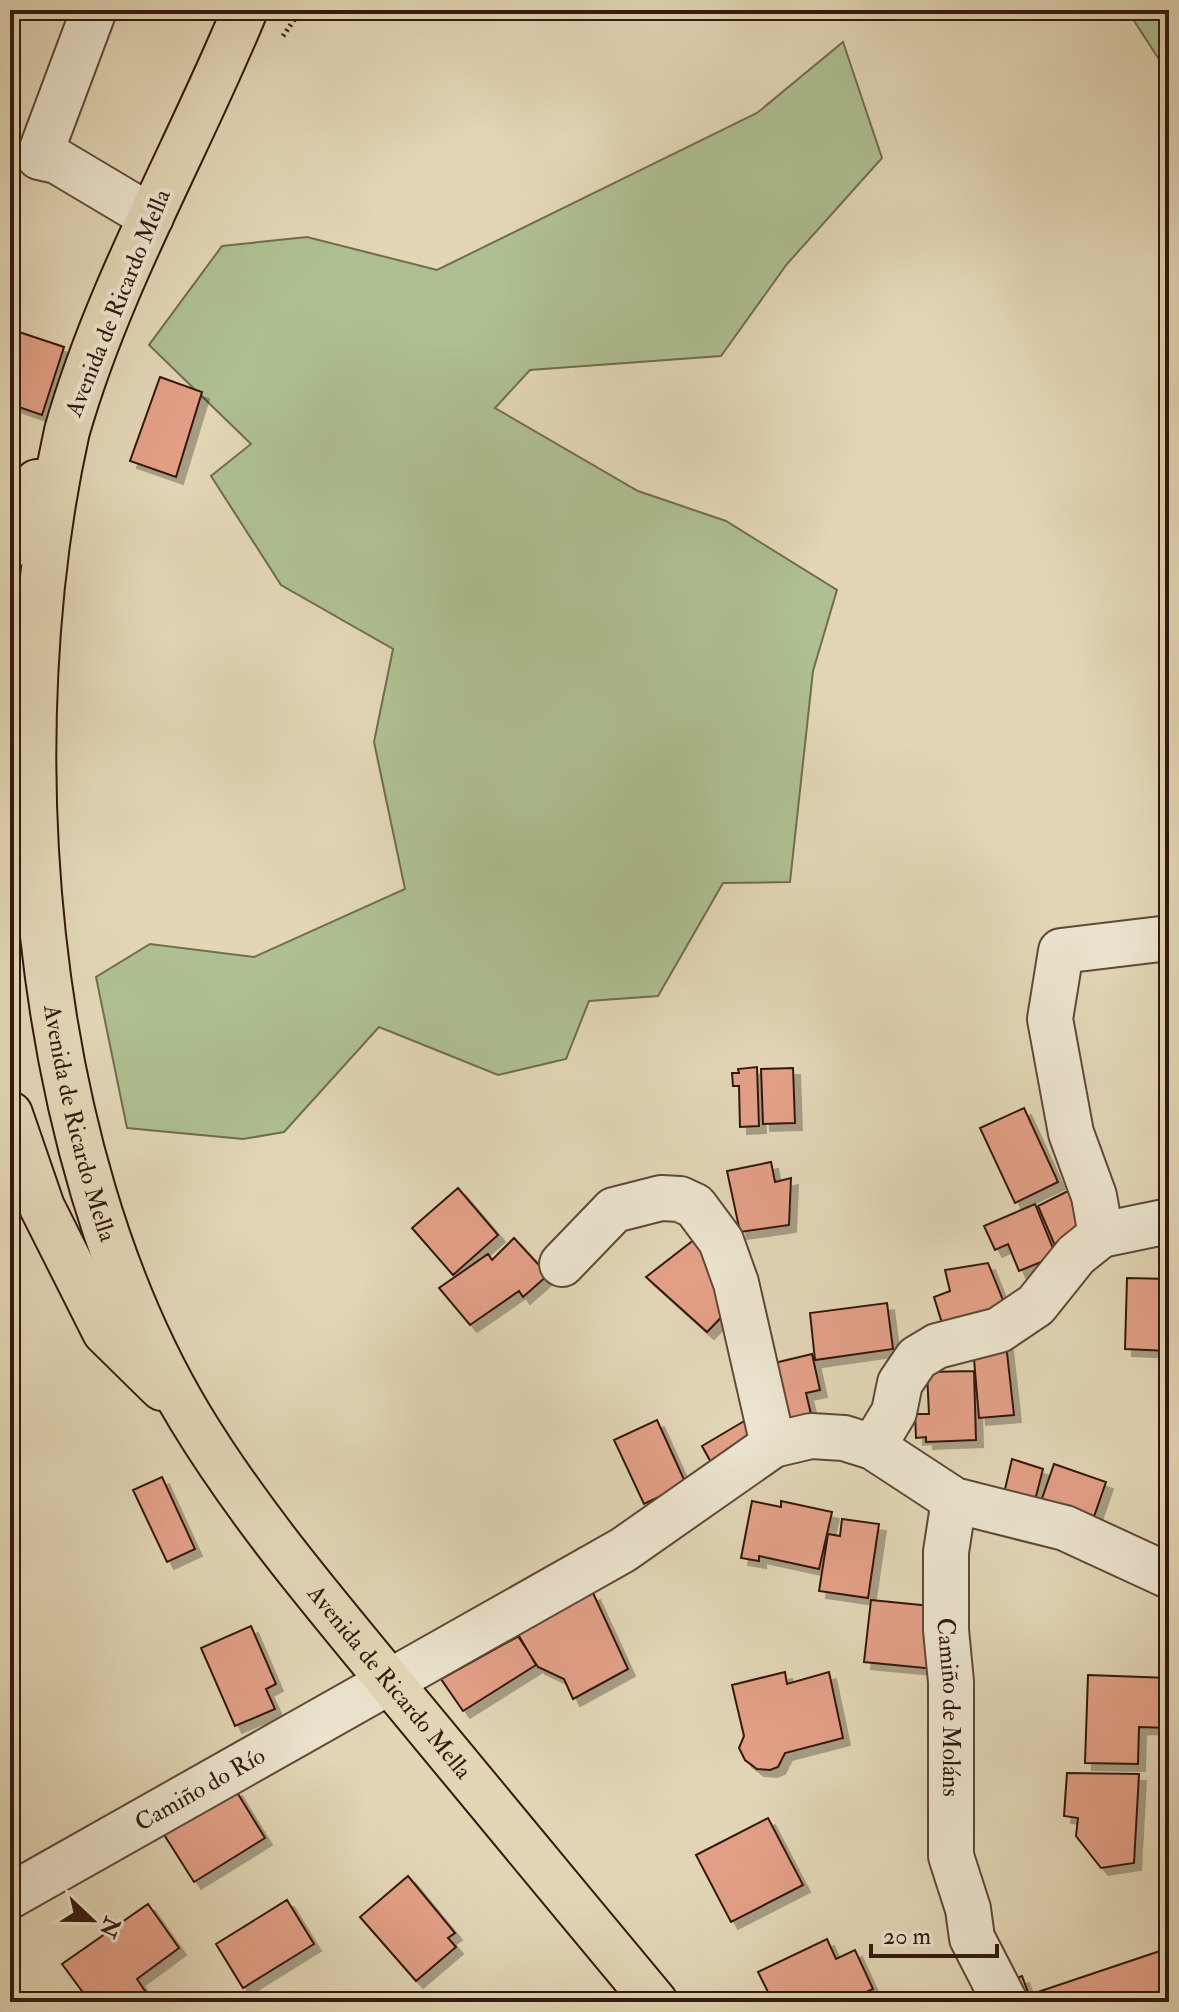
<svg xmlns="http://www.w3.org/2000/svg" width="1179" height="2012" font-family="'IM FELL Double Pica',serif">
<defs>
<filter id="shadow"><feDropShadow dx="7" dy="7" stdDeviation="0" flood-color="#0004"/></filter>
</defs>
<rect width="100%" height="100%" fill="#e2d6b5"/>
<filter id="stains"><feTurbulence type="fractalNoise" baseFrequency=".0025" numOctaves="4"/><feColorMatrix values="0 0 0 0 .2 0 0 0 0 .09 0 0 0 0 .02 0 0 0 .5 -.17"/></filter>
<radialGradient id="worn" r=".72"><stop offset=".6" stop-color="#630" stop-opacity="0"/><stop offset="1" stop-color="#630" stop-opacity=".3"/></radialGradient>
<path fill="#aebf91" stroke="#726c50" stroke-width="2" d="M 1127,10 L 1168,10 L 1164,67 Z
M 843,42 L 882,158 L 787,264 L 721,356 L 530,370 L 495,408 L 638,491 L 726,521 L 837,590 L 813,671 L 790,882 L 723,883 L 658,996 L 589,1001 L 566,1059 L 498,1075 L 379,1027 L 284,1132 L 243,1139 L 127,1128 L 96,977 L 150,944 L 254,957 L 405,889 L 374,742 L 393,649 L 281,585 L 211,476 L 251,444 L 149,345 L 222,246 L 307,237 L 437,270 L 757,113 Z"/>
<path fill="#e3a087" stroke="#35190f" stroke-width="2" filter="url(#shadow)" d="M 10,329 L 64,347 L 42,415 L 10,404 Z
M 160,377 L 202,392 L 176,477 L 130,461 Z
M 757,1067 L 759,1126 L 740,1127 L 739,1086 L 733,1086 L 732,1073 L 739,1073 L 738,1069 Z
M 793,1068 L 795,1123 L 763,1124 L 761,1069 Z
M 1024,1108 L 1058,1182 L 1015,1203 L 980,1128 Z
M 771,1162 L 775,1182 L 791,1178 L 789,1225 L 740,1232 L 727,1171 Z
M 1080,1185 L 1078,1247 L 1059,1255 L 1038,1206 Z
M 458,1188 L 498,1235 L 453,1275 L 412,1228 Z
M 1035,1204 L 1056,1256 L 1019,1271 L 1008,1244 L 995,1250 L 984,1226 Z
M 704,1232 L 736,1302 L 707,1332 L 646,1277 Z
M 514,1238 L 548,1275 L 523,1297 L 519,1291 L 470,1325 L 439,1288 L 488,1254 L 492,1260 Z
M 988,1263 L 1009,1315 L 945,1333 L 934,1297 L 950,1291 L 945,1270 Z
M 1127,1278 L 1169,1279 L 1169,1351 L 1125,1349 Z
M 887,1303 L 893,1349 L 815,1360 L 810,1313 Z
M 1006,1344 L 1014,1415 L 979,1418 L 973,1347 Z
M 812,1354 L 820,1390 L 806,1393 L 814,1427 L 783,1435 L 766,1365 Z
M 974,1371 L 976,1440 L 926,1442 L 926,1437 L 916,1438 L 915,1414 L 929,1414 L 927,1372 Z
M 657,1420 L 686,1484 L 644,1504 L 614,1440 Z
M 746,1420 L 763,1448 L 718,1475 L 702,1446 Z
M 1012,1459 L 1043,1469 L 1033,1508 L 1002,1502 Z
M 1054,1464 L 1106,1482 L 1089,1531 L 1037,1513 Z
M 162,1477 L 195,1549 L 167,1562 L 133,1490 Z
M 752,1501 L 781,1507 L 781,1501 L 832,1512 L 819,1569 L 759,1556 L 759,1561 L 741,1558 Z
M 842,1519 L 879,1524 L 868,1598 L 819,1591 L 828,1534 L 840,1536 Z
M 593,1593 L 628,1669 L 573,1699 L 564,1679 L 538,1667 L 516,1633 Z
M 871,1600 L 941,1607 L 935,1669 L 864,1662 Z
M 251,1626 L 276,1684 L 266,1689 L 275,1709 L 235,1726 L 201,1648 Z
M 519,1636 L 536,1665 L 463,1711 L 441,1679 Z
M 785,1672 L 787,1684 L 829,1672 L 843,1738 L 785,1753 L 778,1767 L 770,1770 L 757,1769 L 745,1760 L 739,1748 L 744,1736 L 732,1685 Z
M 1088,1675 L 1169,1678 L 1169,1728 L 1139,1727 L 1138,1764 L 1085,1763 Z
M 1067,1773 L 1139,1774 L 1134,1863 L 1101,1868 L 1076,1836 L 1078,1818 L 1064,1816 Z
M 235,1789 L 265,1838 L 194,1882 L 163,1833 Z
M 768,1818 L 803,1885 L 731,1922 L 696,1855 Z
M 408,1876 L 455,1933 L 448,1938 L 456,1947 L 416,1981 L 360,1917 Z
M 287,1900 L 314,1944 L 243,1988 L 216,1944 Z
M 148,1904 L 179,1948 L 137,1979 L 151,2000 L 156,1995 L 161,2002 L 90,2002 L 62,1964 Z
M 827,1939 L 836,1959 L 855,1950 L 873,1989 L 845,2002 L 773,2002 L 758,1972 Z
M 1169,1948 L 1169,2002 L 1015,2002 L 1005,1982 L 1022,1976 L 1029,1995 Z"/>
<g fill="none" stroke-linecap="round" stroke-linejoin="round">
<g stroke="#604838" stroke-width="48">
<g id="minor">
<path d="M 94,10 L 39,157 L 57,161 L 151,217"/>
<path d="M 1101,1235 L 1169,1221"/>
<path d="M 562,1264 L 614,1210 L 661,1198 L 680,1199 L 695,1206 L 721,1241 L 736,1283 L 773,1445"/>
<path d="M 873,1447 L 894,1412 L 900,1383 L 917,1358 L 937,1346 L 999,1330 L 1036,1305 L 1076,1255 L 1101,1235 L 1094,1196 L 1071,1133 L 1050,1019 L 1061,951 L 1169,938"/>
<path id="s1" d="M 954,1500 L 946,1552 L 946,1630 L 951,1682 L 951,1856 L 968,1909 L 972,1938 L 1005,2002"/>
<path id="s2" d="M 10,1896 L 623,1550 L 773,1445 L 811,1436 L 844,1438 L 873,1447 L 954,1500 L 1065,1528 L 1169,1576"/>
</g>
</g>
<g stroke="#35190f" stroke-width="48">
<g id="major">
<path id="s3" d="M 245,10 C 187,151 109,284 67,431 C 0,730 29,1149 190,1417 C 250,1516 325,1603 398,1692 C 484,1796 569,1899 655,2002"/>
<path d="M 10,546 L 18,513 L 37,482"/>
<path d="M 10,1114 L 42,1207 L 105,1332 L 162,1388"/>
</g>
</g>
<path stroke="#35190f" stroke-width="5" stroke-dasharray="2 4" stroke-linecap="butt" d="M 283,36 L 301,10"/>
<use href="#minor" stroke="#ece4cf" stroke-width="44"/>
<use href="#major" stroke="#e2d6b5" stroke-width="44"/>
</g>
<g text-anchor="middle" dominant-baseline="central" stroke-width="8" stroke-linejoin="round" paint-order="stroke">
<g font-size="24" fill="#35190f" stroke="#ece4cf">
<text transform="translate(118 303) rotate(-68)">Avenida de Ricardo Mella</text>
<text stroke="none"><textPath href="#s3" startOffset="1156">Avenida de Ricardo Mella</textPath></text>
<text stroke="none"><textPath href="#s3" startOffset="1804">Avenida de Ricardo Mella</textPath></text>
<text stroke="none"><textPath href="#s1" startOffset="208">Camiño de Moláns</textPath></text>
<text stroke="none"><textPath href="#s2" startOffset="218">Camiño do Río</textPath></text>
</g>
</g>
<rect width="1179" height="2012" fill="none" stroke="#e2d6b5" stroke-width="40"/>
<rect x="12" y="12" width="1155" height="1988" fill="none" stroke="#35190f" stroke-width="4"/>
<rect x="20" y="20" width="1139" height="1972" fill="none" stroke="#35190f" stroke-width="2"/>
<g transform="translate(92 1920) rotate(112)" stroke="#ece4cf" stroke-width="6" paint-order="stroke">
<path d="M0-6L14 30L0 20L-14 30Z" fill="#35190f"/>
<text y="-12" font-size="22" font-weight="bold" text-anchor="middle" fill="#35190f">N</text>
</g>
<path d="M871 1944v12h126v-12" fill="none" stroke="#35190f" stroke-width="4"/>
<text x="883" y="1944" font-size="24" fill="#35190f" stroke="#ece4cf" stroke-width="6" paint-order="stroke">20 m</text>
<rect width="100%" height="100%" filter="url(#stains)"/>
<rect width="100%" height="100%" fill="url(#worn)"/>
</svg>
